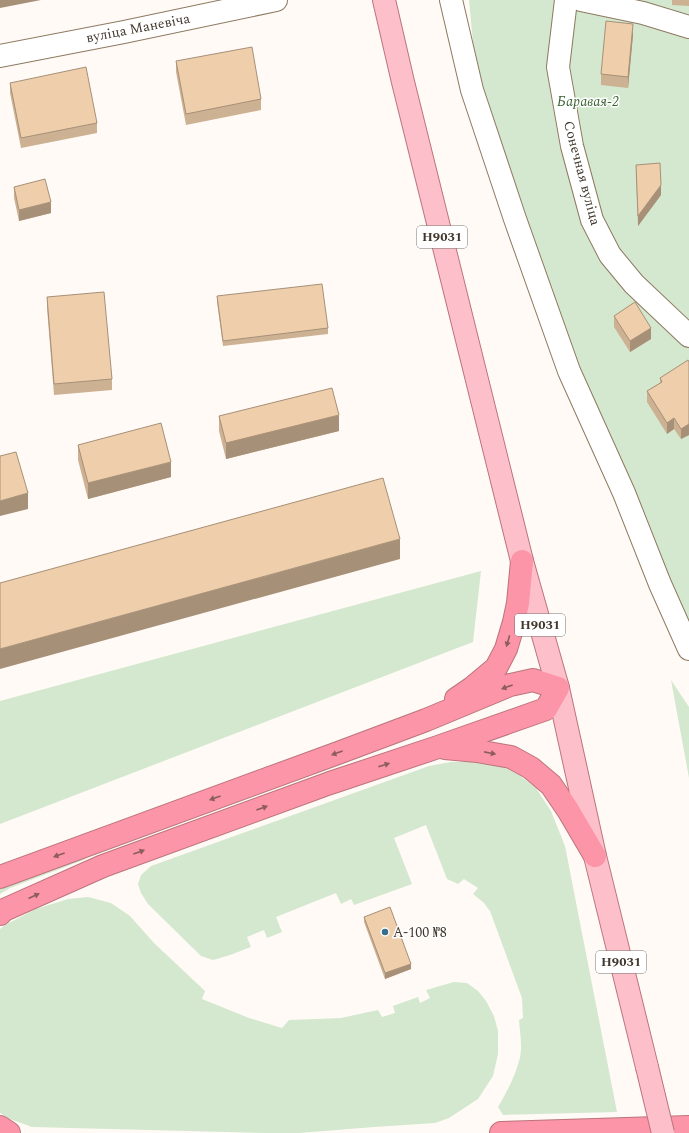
<svg xmlns="http://www.w3.org/2000/svg" width="689" height="1133" font-family="Spectral,serif">
<rect width="100%" height="100%" fill="#fffaf5"/>
<path fill="#d3e8ce" d="M 469,0 L 689,0 L 689,628 L 573,365 L 477,86 Z
M 481,571 L 473,642 L 0,824 L 0,701 Z
M 671,680 L 689,707 L 689,778 Z
M 451,762 L 468,762 L 500,765 L 519,775 L 536,788 L 551,811 L 565,846 L 617,1112 L 503,1115 L 498,1107 C 506,1093 515,1077 519,1061 C 523,1048 520,1034 519,1020 L 523,1018 L 522,998 L 490,911 L 484,903 L 473,894 L 478,888 L 464,879 L 458,884 L 447,879 L 426,825 L 394,838 L 412,884 L 354,905 L 351,899 L 341,904 L 336,893 L 276,917 L 282,932 L 267,938 L 264,930 L 247,937 L 251,947 L 230,955 L 213,960 L 201,956 L 148,904 L 141,893 L 138,884 L 141,875 L 151,866 L 429,766 Z
M 82,855 L 86,859 L 10,888 L 0,894 L 0,888 Z
M 88,897 L 111,903 L 130,916 L 154,943 L 205,991 L 202,999 L 249,1018 L 282,1028 L 289,1020 L 341,1018 L 378,1010 L 382,1017 L 395,1013 L 393,1006 L 418,997 L 420,1003 L 430,998 L 426,990 L 454,982 L 467,983 L 478,991 L 486,1001 L 494,1016 L 498,1031 L 498,1054 L 493,1076 L 478,1099 L 449,1118 L 435,1123 L 374,1127 L 299,1133 L 266,1133 L 32,1127 L 10,1119 L 0,1113 L 0,929 L 5,925 L 36,909 L 68,899 Z"/>
<g fill="none" stroke-linecap="round" stroke-linejoin="round">
<g stroke="#8e7961" stroke-width="24">
<path id="minor" d="M 451,0 L 472,90 L 515,219 L 569,371 L 624,493 L 660,584 L 689,649
M 566,0 L 558,67 L 572,146 L 592,220 L 610,255 L 634,284 L 689,336
M 581,0 L 643,13 L 689,27
M 0,56 L 124,32 L 276,0"/>
</g>
<g stroke="#bb747c" stroke-width="24">
<path id="major" d="M 384,0 L 403,82 L 522,561 L 558,688 L 595,856 L 647,1067"/>
</g>
<g stroke="#bb747c" stroke-width="24">
<path id="highway" d="M 456,699 L 472,688 L 496,668 L 506,649 L 514,622 L 518,603 L 522,561
M 445,748 L 477,751 L 511,757 L 531,768 L 551,785 L 568,810 L 595,856
M 0,877 L 338,753 L 426,720 L 510,685 L 533,680 L 558,688 L 546,709 L 438,747 L 330,783 L 103,866 L 4,910 L 0,914
M 0,1127 L 9,1133
M 501,1133 L 689,1127"/>
</g>
<use href="#minor" stroke="#fff" stroke-width="22"/>
<use href="#major" stroke="#fdbfca" stroke-width="22"/>
<use href="#highway" stroke="#fc95a7" stroke-width="22"/>
<g stroke="#bb747c" stroke-width="24" stroke-linecap="butt">
<path id="major-bridge" d="M 647,1067 L 663,1133"/>
</g>
<use href="#major-bridge" stroke="#fdbfca" stroke-width="22"/>
</g>
<path fill="#cdb193" d="M 672,0 L 689,0 L 689,6 L 672,5 Z
M 633,35 L 628,88 L 601,85 L 601,74 Z
M 176,61 L 261,99 L 261,110 L 186,125 L 176,72 Z
M 10,83 L 97,123 L 97,133 L 21,148 L 10,93 Z
M 636,165 L 661,195 L 638,226 L 636,175 Z
M 14,187 L 51,213 L 19,221 L 14,198 Z
M 217,296 L 328,328 L 328,334 L 223,346 L 217,302 Z
M 47,297 L 112,379 L 112,390 L 54,395 L 47,308 Z
M 614,316 L 651,339 L 630,352 L 614,327 Z
M 689,362 L 689,435 L 681,439 L 674,429 L 667,434 L 647,402 L 647,391 L 660,383 L 660,378 Z
M 219,416 L 339,431 L 226,459 L 219,431 Z
M 78,445 L 171,477 L 88,499 L 78,460 Z
M 364,917 L 411,969 L 385,979 L 364,922 Z"/>
<path fill="#a79078" d="M 0,0 L 41,0 L 0,8 Z
M 633,24 L 633,35 L 628,88 L 628,77 Z
M 661,185 L 661,195 L 638,226 L 638,216 Z
M 51,202 L 51,213 L 19,221 L 19,210 Z
M 651,328 L 651,339 L 630,352 L 630,341 Z
M 339,415 L 339,431 L 226,459 L 226,443 Z
M 674,418 L 674,429 L 667,434 L 667,423 Z
M 689,424 L 689,435 L 681,439 L 681,429 Z
M 171,462 L 171,477 L 88,499 L 88,483 Z
M 28,493 L 28,509 L 0,516 L 0,501 Z
M 400,539 L 400,559 L 0,669 L 0,649 Z
M 411,964 L 411,969 L 385,979 L 385,973 Z"/>
<path fill="#eeceab" stroke="#a79078" d="M 606,21 L 633,24 L 628,77 L 601,74 Z
M 252,47 L 261,99 L 186,114 L 176,61 Z
M 86,67 L 97,123 L 21,138 L 10,83 Z
M 660,163 L 661,185 L 638,216 L 636,165 Z
M 45,179 L 51,202 L 19,210 L 14,187 Z
M 322,284 L 328,328 L 223,341 L 217,296 Z
M 104,292 L 112,379 L 54,384 L 47,297 Z
M 635,302 L 651,328 L 630,341 L 614,316 Z
M 688,360 L 689,362 L 689,424 L 681,429 L 674,418 L 667,423 L 647,391 L 662,382 L 660,378 Z
M 332,388 L 339,415 L 226,443 L 219,416 Z
M 161,423 L 171,462 L 88,483 L 78,445 Z
M 16,452 L 28,493 L 0,501 L 0,456 Z
M 383,478 L 400,539 L 0,649 L 0,583 Z
M 390,907 L 411,964 L 385,973 L 364,917 Z"/>
<defs><path id="oneway-solid" d="M-6-.8H1V-3.2L6.5 0L1 3.2V.8H-6Z"/></defs>
<g fill="#8c5d5e">
<use href="#oneway-solid" transform="translate(508 641) rotate(106)"/>
<use href="#oneway-solid" transform="translate(507 687) rotate(160)"/>
<use href="#oneway-solid" transform="translate(337 753) rotate(160)"/>
<use href="#oneway-solid" transform="translate(490 753) rotate(11)"/>
<use href="#oneway-solid" transform="translate(384 765) rotate(-18)"/>
<use href="#oneway-solid" transform="translate(215 798) rotate(160)"/>
<use href="#oneway-solid" transform="translate(262 808) rotate(-20)"/>
<use href="#oneway-solid" transform="translate(139 852) rotate(-20)"/>
<use href="#oneway-solid" transform="translate(59 855) rotate(160)"/>
<use href="#oneway-solid" transform="translate(34 896) rotate(-24)"/>
</g>
<circle fill="#386f8a" stroke="#fff" stroke-width="1.5" cx="385" cy="932" r="4"/>
<g text-anchor="middle" dominant-baseline="central" stroke-width="3" stroke-linejoin="round" paint-order="stroke">
<g fill="#fff" stroke="#7a736c" stroke-width="1">
<rect x="417" y="226" width="50" height="22" rx="3"/>
<rect x="515" y="614" width="50" height="22" rx="3"/>
<rect x="596" y="951" width="50" height="22" rx="3"/>
</g>
<g font-size="13" font-weight="bold" fill="#41372d">
<text x="442" y="237">Н9031</text>
<text x="540" y="625">Н9031</text>
<text x="621" y="962">Н9031</text>
</g>
<g font-size="14" fill="#41372d" stroke="#fff">
<text transform="translate(138 28) rotate(-11)">вуліца Маневіча</text>
<text transform="translate(582 173) rotate(75)">Сонечная вуліца</text>
</g>
<g font-size="14" font-style="italic" fill="#3a6130" stroke="#fff">
<text x="588" y="101">Баравая-2</text>
</g>
<g font-size="14" fill="#41372d" stroke="#fff" text-anchor="start">
<text x="393" y="932">А-100 №8</text>
</g>
</g>
</svg>
